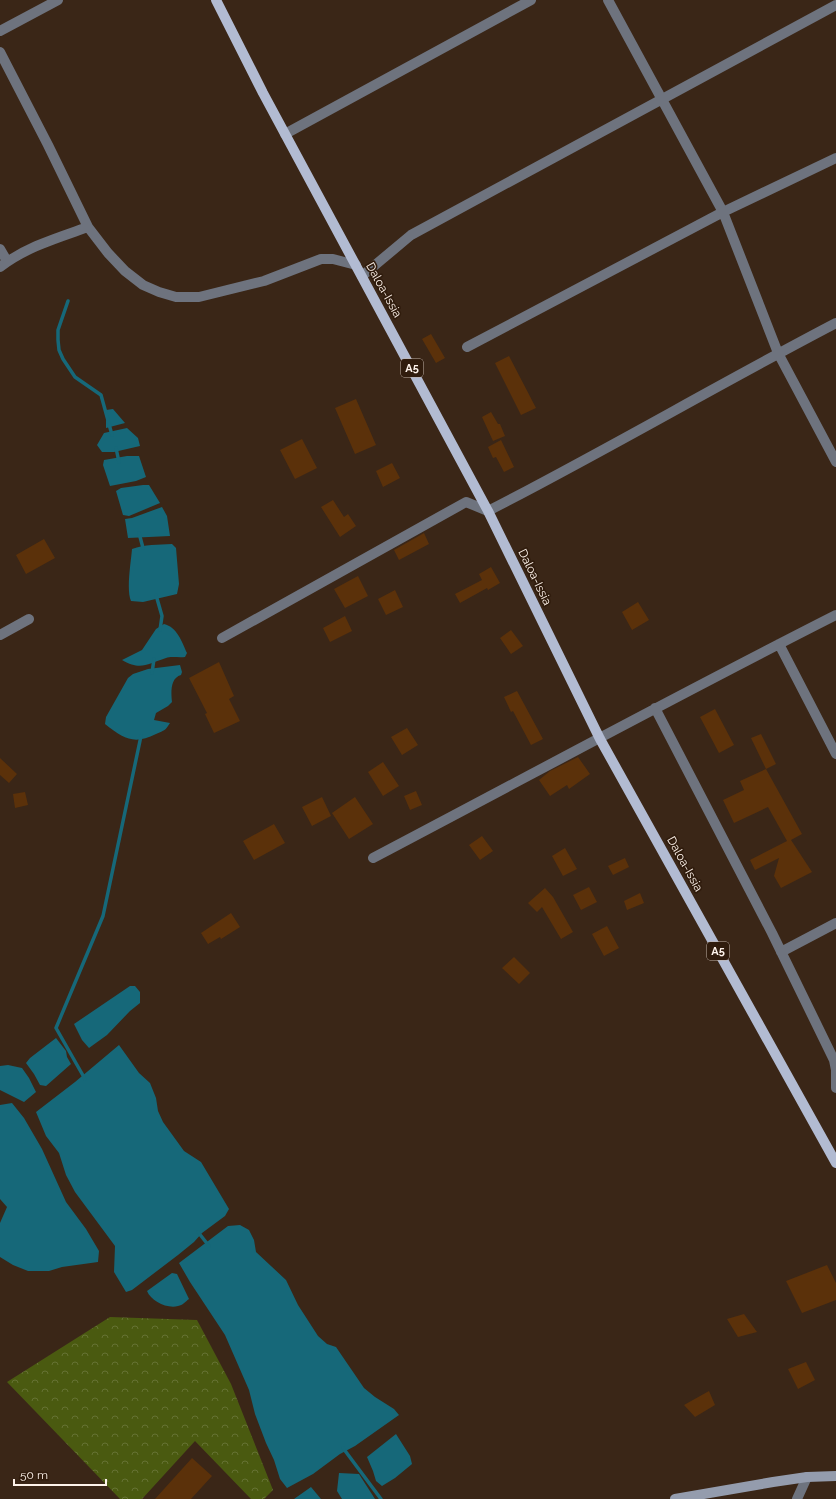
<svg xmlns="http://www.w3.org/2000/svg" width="836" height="1499" font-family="Raleway,sans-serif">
<defs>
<pattern id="forest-crowns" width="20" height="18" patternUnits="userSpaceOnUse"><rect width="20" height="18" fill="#4a5a10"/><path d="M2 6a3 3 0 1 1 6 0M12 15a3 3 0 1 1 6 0" fill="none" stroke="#657233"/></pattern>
</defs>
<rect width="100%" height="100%" fill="#3a2617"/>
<path fill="url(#forest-crowns)" d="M 110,1317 L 197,1320 L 231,1384 L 273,1490 L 264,1499 L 251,1499 L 195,1441 L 142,1499 L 120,1499 L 7,1382 Z"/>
<path fill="#166879" d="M 113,409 L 125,423 L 106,428 L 106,410 Z
M 127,428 L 138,438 L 140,446 L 114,452 L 102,452 L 97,445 L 104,433 Z
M 127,456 L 139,456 L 146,477 L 136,481 L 110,486 L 103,465 L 104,460 Z
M 143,485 L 149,485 L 160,503 L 129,516 L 123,515 L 116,491 L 121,488 Z
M 162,507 L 167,516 L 170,536 L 128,538 L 125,519 L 132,518 Z
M 172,544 L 176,548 L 179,584 L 177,594 L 143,602 L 131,601 C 126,590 131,562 132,549 C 145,544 158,545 172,544 Z
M 164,624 C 177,627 182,642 187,653 L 185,657 C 179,658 171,656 166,658 C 147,664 141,671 122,660 L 142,650 L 156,629 Z
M 180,665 L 182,672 L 181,675 C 170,678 171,693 172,702 L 168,706 L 156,713 L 154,720 L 170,723 C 165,731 165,730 156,734 C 134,745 124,739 105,724 L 106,717 L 128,678 L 133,674 L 148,669 Z
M 130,986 L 135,986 L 140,992 L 140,1003 L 130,1011 L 107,1035 L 89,1048 L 82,1040 L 74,1024 Z
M 56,1038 L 66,1051 L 67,1057 L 71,1064 L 46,1086 L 40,1085 L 34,1074 L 26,1063 L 30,1058 Z
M 119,1045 L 139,1073 L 150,1083 L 156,1098 L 158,1111 L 163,1122 L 184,1151 L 201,1162 L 229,1209 L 225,1216 L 202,1233 L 194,1242 L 178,1255 L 132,1290 L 126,1292 L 114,1272 L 115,1246 L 75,1192 L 66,1175 L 59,1153 L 46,1136 L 36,1112 L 75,1082 Z
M 8,1065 L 22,1068 L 29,1078 L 36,1092 L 24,1102 L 0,1090 L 0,1066 Z
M 12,1103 L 24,1118 L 42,1149 L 66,1202 L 86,1229 L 99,1251 L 98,1262 L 62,1267 L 49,1271 L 28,1271 L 13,1265 L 0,1257 L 0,1223 L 7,1207 L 0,1199 L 0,1105 Z
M 240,1225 L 249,1230 L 254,1240 L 256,1252 L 286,1280 L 298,1305 L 318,1336 L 327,1344 L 336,1347 L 364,1388 L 375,1397 L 394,1409 L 399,1415 L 355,1446 L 340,1454 L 313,1474 L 287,1488 L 280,1479 L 274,1460 L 266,1443 L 255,1414 L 249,1390 L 225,1335 L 190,1282 L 179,1263 L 228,1226 Z
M 172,1273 L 177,1274 L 189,1299 C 185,1302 183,1305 178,1306 C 167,1309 151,1301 147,1291 Z
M 396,1434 L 410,1456 L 412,1464 L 395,1478 L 382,1486 L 376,1481 L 373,1471 L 367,1457 Z
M 339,1473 L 359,1474 L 375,1499 L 342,1499 L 337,1491 Z
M 311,1487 L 321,1499 L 294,1499 Z"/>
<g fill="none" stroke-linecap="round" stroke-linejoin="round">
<path stroke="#166879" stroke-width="3.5" d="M 68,301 L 58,330 L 58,340 L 59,350 L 63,359 L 75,377 L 101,395 L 112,435
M 116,448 L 119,462
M 139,533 L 143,548
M 156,595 L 162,616 L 160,630
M 152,673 L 154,659
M 85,1079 L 56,1028 L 103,916 L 141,736
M 198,1232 L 209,1246
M 343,1448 L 381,1499"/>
</g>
<path fill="#5b310a" d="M 431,334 L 445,358 L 436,363 L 422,339 Z
M 509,356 L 536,408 L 521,415 L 495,363 Z
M 356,399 L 376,445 L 355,454 L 335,408 Z
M 491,412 L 498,424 L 500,424 L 505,436 L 493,441 L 482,417 Z
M 302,439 L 317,468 L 295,479 L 280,450 Z
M 501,440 L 514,467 L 504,472 L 496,457 L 493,458 L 488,447 Z
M 392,463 L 400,478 L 383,487 L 376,471 Z
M 333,500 L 344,517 L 348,514 L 356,526 L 340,537 L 321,507 Z
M 424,533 L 429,544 L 399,560 L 394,550 Z
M 44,539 L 55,558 L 26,574 L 16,555 Z
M 491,567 L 500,583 L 488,590 L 487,588 L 460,603 L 455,594 L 482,580 L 479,574 Z
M 358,576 L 368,596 L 345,608 L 334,589 Z
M 395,590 L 403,607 L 386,615 L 378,599 Z
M 638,602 L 649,620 L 632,630 L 622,612 Z
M 345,616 L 352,631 L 330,642 L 323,628 Z
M 511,630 L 523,646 L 511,654 L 500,638 Z
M 219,662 L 234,696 L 229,699 L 240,721 L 214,733 L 205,714 L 207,713 L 189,678 Z
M 517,691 L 543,739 L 531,745 L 513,711 L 511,712 L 504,697 Z
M 715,709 L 734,745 L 719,753 L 700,717 Z
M 407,728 L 418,745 L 402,755 L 391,737 Z
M 761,734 L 776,764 L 766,769 L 751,738 Z
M 578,757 L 590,774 L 569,789 L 567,785 L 550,796 L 539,780 L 550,771 Z
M 0,758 L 17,774 L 9,783 L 0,775 Z
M 383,762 L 399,786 L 383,796 L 368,772 Z
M 766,769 L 802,834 L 791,840 L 812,872 L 781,888 L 774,876 L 779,858 L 755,870 L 750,860 L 787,841 L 768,807 L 734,823 L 723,800 L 744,790 L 740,781 Z
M 416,791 L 422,805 L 410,810 L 404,796 Z
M 25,792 L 28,805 L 15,808 L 13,794 Z
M 322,797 L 331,816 L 312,826 L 302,807 Z
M 355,797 L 373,824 L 349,839 L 332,813 Z
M 274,824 L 285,843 L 254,860 L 243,841 Z
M 482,836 L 493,851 L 480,860 L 469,845 Z
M 565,848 L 577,869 L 563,876 L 552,856 Z
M 625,858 L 629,867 L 613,875 L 608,866 Z
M 589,887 L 597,902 L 581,910 L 573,895 Z
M 545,888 L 553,897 L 573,932 L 561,939 L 542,907 L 537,912 L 528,903 Z
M 640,893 L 644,903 L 627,910 L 624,901 Z
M 231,913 L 240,927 L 221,939 L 220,937 L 208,944 L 201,933 Z
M 607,926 L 619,948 L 604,956 L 592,934 Z
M 514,957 L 530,973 L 519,984 L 502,968 Z
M 827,1265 L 836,1283 L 836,1300 L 802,1313 L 786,1281 Z
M 744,1314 L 757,1332 L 738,1337 L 727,1319 Z
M 806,1362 L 815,1380 L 798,1389 L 788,1369 Z
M 709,1391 L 715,1405 L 695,1417 L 684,1405 Z
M 192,1458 L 212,1476 L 191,1499 L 155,1499 Z"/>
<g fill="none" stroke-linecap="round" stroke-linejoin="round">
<path stroke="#6e737e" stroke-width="10" d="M 608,0 L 723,212 L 778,353 L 836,462
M 0,31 L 58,0
M 0,52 L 48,145 L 88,227 L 108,253 L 125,271 L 143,285 L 159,292 L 176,297 L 199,297 L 264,281 L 321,259 L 333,259 L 356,265
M 285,134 L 531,0
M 0,249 L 7,261
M 0,267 C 26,247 57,238 88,227
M 362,276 L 411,235 L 836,5
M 467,347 L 723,212 L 836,158
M 0,635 L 29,619
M 222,638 L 466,502 L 488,511 C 605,451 719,384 836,323
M 779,644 L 836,754
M 655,708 L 772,933 L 834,1060 L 836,1070 L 836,1088
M 373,858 C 527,777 680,694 836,615
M 781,952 L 836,923
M 797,1499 L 807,1477"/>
<path stroke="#949cad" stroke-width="10" d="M 675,1499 L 773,1482 L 807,1477 L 836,1476"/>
<path stroke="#b2bbd2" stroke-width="10" d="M 216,0 L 263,93 L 488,511 L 600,739 L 836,1163"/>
</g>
<g text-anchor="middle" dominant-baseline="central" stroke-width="3.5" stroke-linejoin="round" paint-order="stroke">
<g fill="#301c0d" stroke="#c0b2a8" stroke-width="1">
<rect x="401" y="359" width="22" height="18" rx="3"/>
<rect x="707" y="942" width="22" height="18" rx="3"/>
</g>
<g font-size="11" font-weight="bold" fill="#fef3eb">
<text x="412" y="368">A5</text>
<text x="718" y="951">A5</text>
</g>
<g font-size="12" fill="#fef3eb" stroke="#301c0d">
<text transform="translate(384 290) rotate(61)">Daloa-Issia</text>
<text transform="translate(535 577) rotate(64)">Daloa-Issia</text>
<text transform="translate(685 864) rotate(61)">Daloa-Issia</text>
</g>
</g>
<path d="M14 1479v6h92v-6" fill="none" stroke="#fef3eb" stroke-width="2"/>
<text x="20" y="1479" font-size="12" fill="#fef3eb" stroke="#301c0d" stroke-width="3" paint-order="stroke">50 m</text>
</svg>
